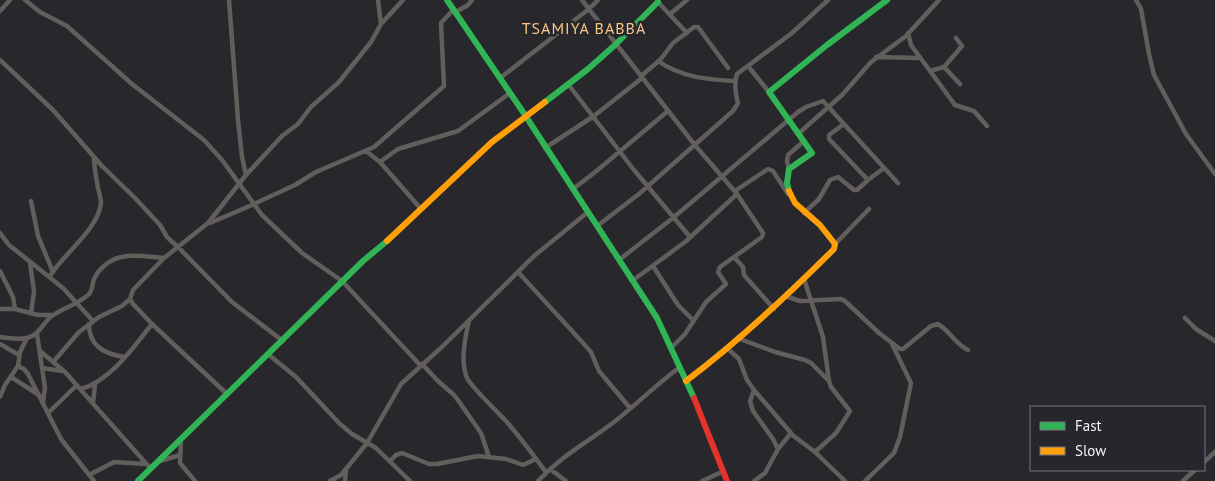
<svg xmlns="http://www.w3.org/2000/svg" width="1215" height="481" font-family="'PT Sans',sans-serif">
<rect width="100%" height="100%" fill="#27272c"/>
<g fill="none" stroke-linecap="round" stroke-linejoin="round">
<path stroke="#625e5b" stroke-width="4.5" d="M 25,0 L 40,12 L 67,26 L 132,84 L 204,140 L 222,160 L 262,215 L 302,253 L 342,281 L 420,365
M 229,0 L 238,120 L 242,157 L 246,175
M 378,0 L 381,24
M 582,0 L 694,144 L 737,194 L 763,233 L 762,237 L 720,267 L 718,272 L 726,284 L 706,302 L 685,334 L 671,348
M 1136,0 L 1141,9 L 1149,54 L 1154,75 L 1186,134 L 1215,174
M 657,1 L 687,33
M 0,11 L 10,0
M 456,12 L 468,5 L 472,0
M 670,14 L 687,0
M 908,33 L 911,45 L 955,105 L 974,111 L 987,126
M 876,57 L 919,58
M 0,60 L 53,110 L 102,166 L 135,198 L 160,225 L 167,237 L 178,247 L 232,302 L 283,341
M 658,61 C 681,77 708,80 735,81
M 748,66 L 769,92
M 944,67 L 960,84
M 930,71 L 944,67 L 962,46 L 956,38
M 641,76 L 660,60 L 673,43 L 694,27 L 698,27 L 728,68
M 500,78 L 589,9 L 598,0
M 568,84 L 634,170 L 690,237
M 798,134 L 842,95 L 871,62 L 906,36 L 939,0
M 545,148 L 594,116 L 642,78
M 366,151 L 380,162 L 421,209
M 380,162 L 398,149 L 458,131 L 510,93
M 789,169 L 787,161 L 788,155 L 803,142
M 868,180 L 884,168
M 573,189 L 594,173 L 668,111
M 735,191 L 768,169 L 773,171 L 788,194
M 31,201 L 38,236 L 53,272
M 804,213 L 819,199 L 830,180 L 838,177 L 854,190 L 857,190 L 868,180 L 829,139 L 829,135 L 844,124
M 210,223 L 245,208 L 295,185 L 316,172 L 374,147 L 444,86 L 441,23 L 454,9
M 597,226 L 639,194 L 733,111 L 738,103 C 735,93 734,84 737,74 L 792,33 L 828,0
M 0,233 L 9,245 L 63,288 L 93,321
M 835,244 L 869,209
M 734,257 L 743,267 L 744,275 L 774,309
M 619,260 L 674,217 L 798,112 L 806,107 L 823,101 L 898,183
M 30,263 L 34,291 L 31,313
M 653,266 L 678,305 L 693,320
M 0,271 L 13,297 L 15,309
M 518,272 L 583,343 L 591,352 L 599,371 L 630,408
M 50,276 C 63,254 98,230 101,203 C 101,199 99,192 98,188 C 96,177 94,168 94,157
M 804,279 L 823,337 L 829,381 L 831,387 L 850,411 L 836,433 L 815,452
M 632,281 L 685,242 L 737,194
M 785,296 L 800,301 L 841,299 L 845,301 L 879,333 L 900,349 L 903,349 L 931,326 L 938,324 C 950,331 955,344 968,350
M 130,299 L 133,304 L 152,324 L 227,394
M 0,309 L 15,309 L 38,315 L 53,315
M 1185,318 L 1196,329 L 1215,341
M 469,321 C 465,338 460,361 467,378 C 473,389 496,410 506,421 C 520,437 533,455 546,472
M 89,324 C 89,346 104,354 125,357
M 37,334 L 45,388 L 43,402
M 0,337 C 9,338 18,340 27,338 C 40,335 42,323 52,316 C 63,308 79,304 89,294 C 94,289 91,283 95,277 C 98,271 105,264 111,261 C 126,252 148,257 164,258
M 740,339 L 775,352 L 805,360 L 811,363 L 829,381
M 0,344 L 19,355
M 728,349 L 739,359 L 747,380 L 754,390 L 791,433 L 778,449 L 765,473 L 754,481
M 40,351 L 65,372 L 151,469
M 269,355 L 296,377 L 340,424 L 352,434 L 376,448 L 410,481
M 54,361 L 79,332 L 99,317 L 122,306 L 130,299 L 133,290 L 164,258 L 208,223 L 246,175 L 282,136 L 298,124 L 311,107 L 339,82 L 371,42 L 381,24 L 403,0
M 422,364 L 438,381 L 454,395 L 460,403 L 481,433 L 489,457
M 18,366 L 24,369 L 28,374 L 61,439 L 94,481
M 42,368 L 63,371
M 11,377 L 39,395
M 81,389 C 111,380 133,348 152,324
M 754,390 L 750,401 L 753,411 L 773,439 L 778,449
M 0,397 L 5,385 L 18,366 L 20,352 L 27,338
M 93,403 L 95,385
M 48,413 L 77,385
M 791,434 L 815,452 L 845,481
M 181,439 L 180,463 L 195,481
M 160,461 L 180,455
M 390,461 L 396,455 L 402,453 L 429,464 L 437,464 L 478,456 L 506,459 L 523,465 L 536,459
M 1204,462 L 1215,452
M 550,469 L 566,481
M 89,475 L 114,462 L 146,464
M 330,481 L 341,475 L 367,443 L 401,384 L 443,346 L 534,256 L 588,212
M 345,481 L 346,470
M 538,481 C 562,455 588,442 614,422 C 637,404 657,384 680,367
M 702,481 L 724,471
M 865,481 L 894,453 L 900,437 L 911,383 L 892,344
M 1183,481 L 1195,470"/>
<path stroke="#30b455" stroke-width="6" d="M 447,0 L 525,115 L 657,318 L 694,398
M 545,102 L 588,69 L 615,45 L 658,2
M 789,191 L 787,183 L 789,169 L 812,153 L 769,92 L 827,45 L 887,0
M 138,481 L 363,261 L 387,241"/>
<path stroke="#ff9f0a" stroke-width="6" d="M 387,241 L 492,142 L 545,102
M 686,381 C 739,341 787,296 834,249 L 835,244 L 820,225 L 795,203 L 789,191"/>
<path stroke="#e5322d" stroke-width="6" d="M 694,398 L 727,481"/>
</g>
<g text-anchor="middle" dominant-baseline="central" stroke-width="5" stroke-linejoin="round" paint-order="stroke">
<g font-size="16" letter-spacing="1" fill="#fac486" stroke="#26262d">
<text x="584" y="28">TSAMIYA BABBA</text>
</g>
</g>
<rect x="1030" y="406" width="175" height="65" fill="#26262d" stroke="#77777d"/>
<rect x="1040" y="422" width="25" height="8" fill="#30b455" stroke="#77777d"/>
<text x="1075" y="431" font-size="15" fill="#f1f1f6">Fast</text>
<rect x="1040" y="447" width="25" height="8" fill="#ff9f0a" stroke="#77777d"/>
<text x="1075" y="456" font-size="15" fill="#f1f1f6">Slow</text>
</svg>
